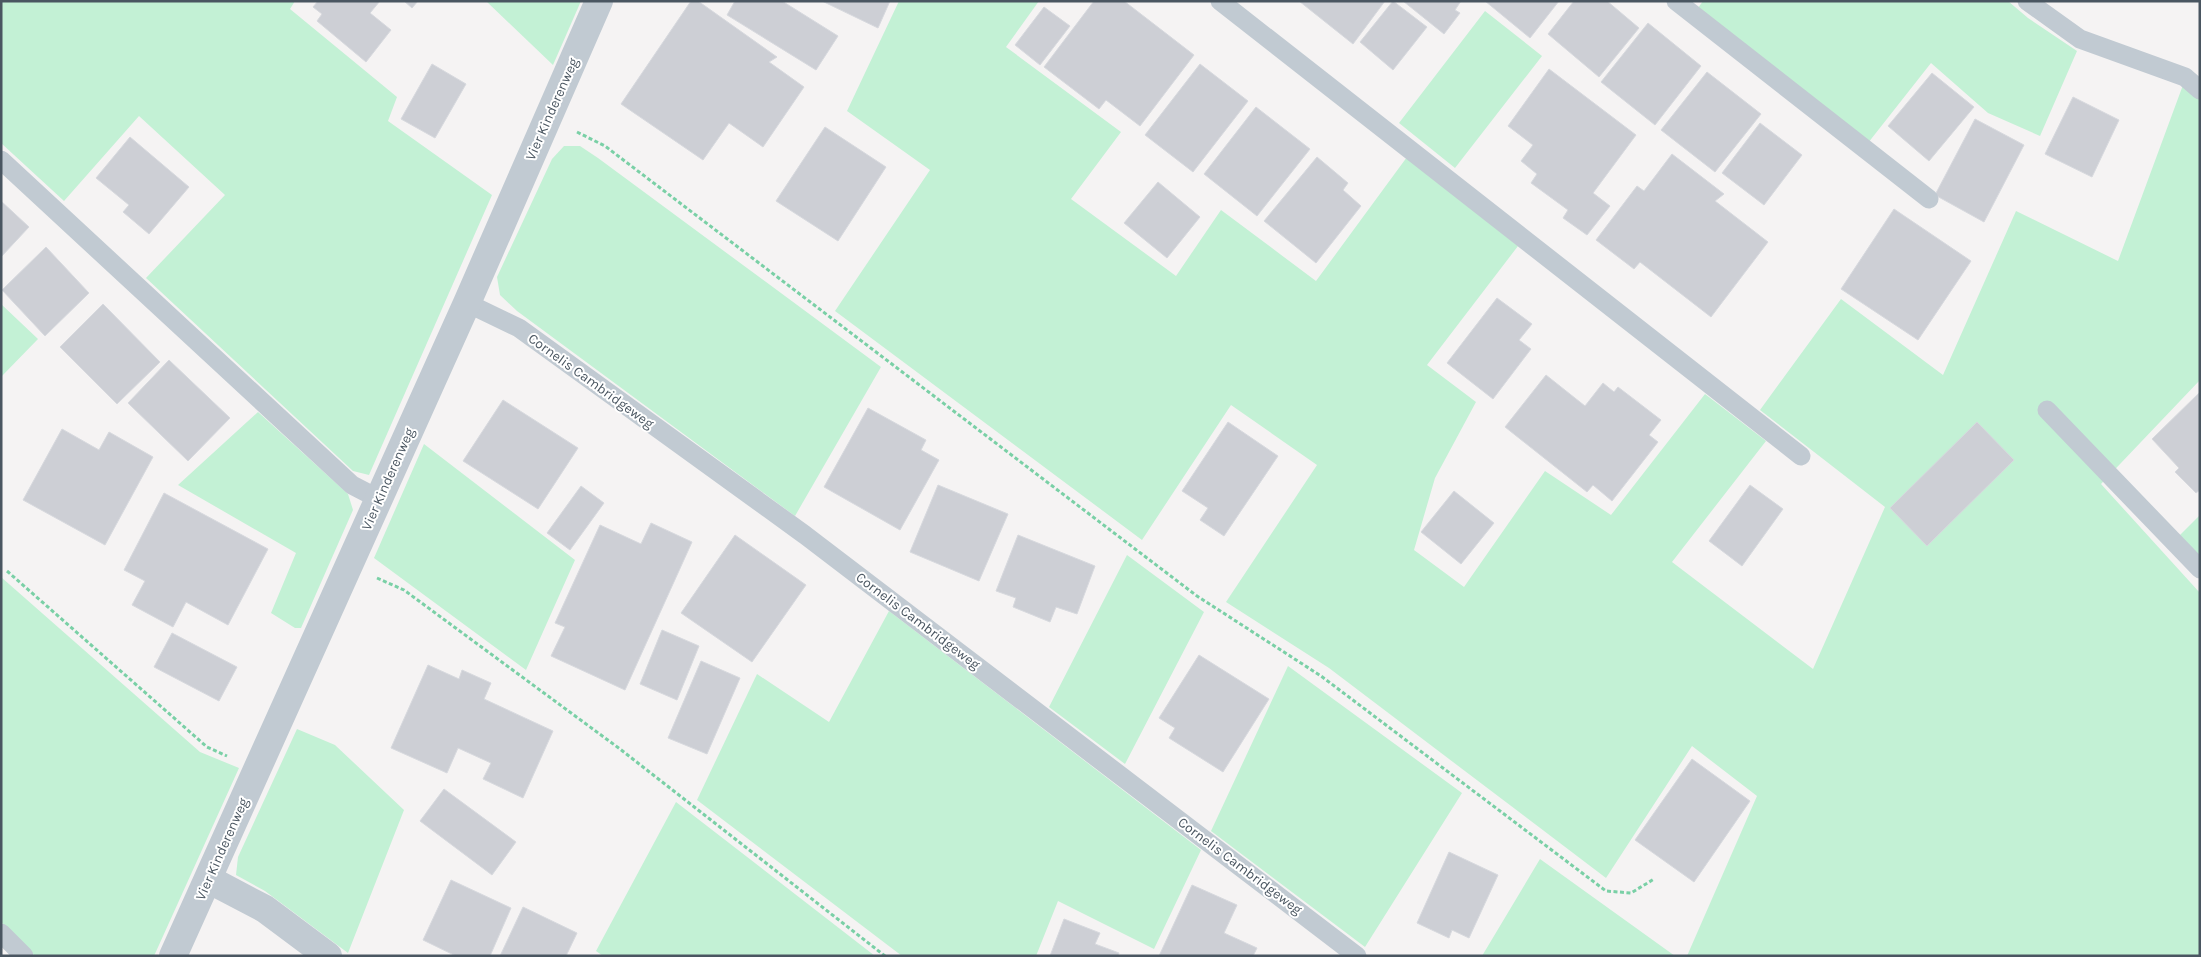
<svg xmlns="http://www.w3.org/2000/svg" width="2201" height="957" font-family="Karla,sans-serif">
<rect width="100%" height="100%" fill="#f5f3f3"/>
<path fill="#c3f1d5" d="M 1,1 L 295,1 L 290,9 L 397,97 L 388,121 L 492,195 L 369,475 L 353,471 L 146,278 L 225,195 L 139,116 L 64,201 L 1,143 Z
M 486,1 L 581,1 L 553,65 Z
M 899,1 L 1039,1 L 1006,47 L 1121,132 L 1071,199 L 1176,276 L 1221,210 L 1316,281 L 1407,157 L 1518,246 L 1427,365 L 1476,402 L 1435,478 L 1414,550 L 1464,587 L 1545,471 L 1611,515 L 1705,394 L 1766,441 L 1672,562 L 1813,669 L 1885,507 L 1760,410 L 1841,299 L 1943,375 L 2016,211 L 2118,261 L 2183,85 L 2200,100 L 2200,380 L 2101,484 L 2200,593 L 2200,956 L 1687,956 L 1757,796 L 1692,746 L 1606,878 L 1329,668 L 1226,602 L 1317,465 L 1231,405 L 1142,540 L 835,311 L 930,170 L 847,111 Z
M 1703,1 L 2008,1 L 2028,18 L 2077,51 L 2040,136 L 1988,113 L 1931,63 L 1868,143 L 1698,8 Z
M 1485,11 L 1542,56 L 1455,168 L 1399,123 Z
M 564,146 L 580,146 L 598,158 L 881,367 L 795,516 L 517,311 L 500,295 L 497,277 L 552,159 Z
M 1,304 L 38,339 L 1,377 Z
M 258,412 L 348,494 L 353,510 L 301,628 L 295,628 L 271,613 L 296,553 L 178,485 Z
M 424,444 L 575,560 L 526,670 L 374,558 Z
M 2200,515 L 2200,571 L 2173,542 Z
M 1127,555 L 1204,612 L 1125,764 L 1049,707 Z
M 1,577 L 200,752 L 239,768 L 154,956 L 35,956 L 1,922 Z
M 889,611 L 1201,850 L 1154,949 L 1058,901 L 1036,956 L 902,956 L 697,800 L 757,674 L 829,722 Z
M 1288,666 L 1462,793 L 1365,947 L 1211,831 Z
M 297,729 L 335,745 L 404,810 L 348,953 L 265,891 L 236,875 L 238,857 Z
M 676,802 L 875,956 L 603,956 L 596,951 Z
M 1540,859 L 1675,956 L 1482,956 Z"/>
<path fill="#cdcfd5" stroke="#d7d9de" d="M 318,1 L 380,1 L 370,13 L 391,30 L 366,62 L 317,21 L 322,14 L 313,7 Z
M 404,1 L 418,1 L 412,8 Z
M 691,1 L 698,1 L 777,57 L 769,62 L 804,87 L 763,147 L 729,123 L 703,160 L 621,104 Z
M 735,1 L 782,1 L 838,36 L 816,70 L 727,15 Z
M 822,1 L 890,1 L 878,28 Z
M 1094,1 L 1124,1 L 1194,55 L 1140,126 L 1106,100 L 1099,109 L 1044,67 Z
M 1299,1 L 1385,1 L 1353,44 Z
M 1393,1 L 1427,27 L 1393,70 L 1360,42 Z
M 1403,1 L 1461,1 L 1455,10 L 1460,13 L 1444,34 Z
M 1485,1 L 1559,1 L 1530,38 Z
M 1574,1 L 1607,1 L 1639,28 L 1599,77 L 1548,34 Z
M 1044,7 L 1070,26 L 1040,65 L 1015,45 Z
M 1648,23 L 1701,66 L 1655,125 L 1601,82 Z
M 432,64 L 466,84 L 435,138 L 401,119 Z
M 1200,64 L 1248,101 L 1193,172 L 1145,135 Z
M 1549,69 L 1636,135 L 1593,193 L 1610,206 L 1587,235 L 1563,218 L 1568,210 L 1531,183 L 1537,174 L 1521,161 L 1533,145 L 1508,126 Z
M 1707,72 L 1761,114 L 1715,172 L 1661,130 Z
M 1932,73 L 1974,107 L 1929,161 L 1888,126 Z
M 2073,97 L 2119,120 L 2092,177 L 2045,154 Z
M 1256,107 L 1310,149 L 1257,216 L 1204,174 Z
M 1975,119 L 2024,145 L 1984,222 L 1935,195 Z
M 1760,123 L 1802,155 L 1764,205 L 1722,173 Z
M 825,127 L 886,167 L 838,241 L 776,201 Z
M 130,137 L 189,187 L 149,234 L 123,212 L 129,205 L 96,178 Z
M 1672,154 L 1724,194 L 1715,201 L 1768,242 L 1711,317 L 1640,262 L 1634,269 L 1596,240 L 1637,186 L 1644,191 Z
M 1317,157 L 1348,183 L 1343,190 L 1361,206 L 1316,263 L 1264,221 Z
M 1158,182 L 1200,217 L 1167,258 L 1124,223 Z
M 1,201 L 29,227 L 1,257 Z
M 1894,209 L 1971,261 L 1918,340 L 1841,289 Z
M 46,247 L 89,293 L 45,336 L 2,290 Z
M 1497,298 L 1532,324 L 1519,340 L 1531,349 L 1493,399 L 1447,363 Z
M 103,304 L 160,362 L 117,404 L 60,347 Z
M 169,360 L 230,418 L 188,461 L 128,403 Z
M 1546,375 L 1585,406 L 1603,383 L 1614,392 L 1618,387 L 1661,420 L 1649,435 L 1658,442 L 1612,501 L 1593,485 L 1587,492 L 1505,427 Z
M 2200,392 L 2200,490 L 2196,493 L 2175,472 L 2179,468 L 2152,439 Z
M 503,400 L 578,448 L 538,509 L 463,461 Z
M 868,408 L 926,440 L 921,450 L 939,460 L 900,530 L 824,487 Z
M 1228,422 L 1278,456 L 1224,536 L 1200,520 L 1208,508 L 1182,491 Z
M 1977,422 L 2014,460 L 1927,546 L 1890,508 Z
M 62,429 L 99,450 L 109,432 L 153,457 L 105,545 L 23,500 Z
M 938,485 L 1008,514 L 979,581 L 910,552 Z
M 1750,485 L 1783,509 L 1742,566 L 1709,541 Z
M 581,486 L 604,503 L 570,550 L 547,533 Z
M 1454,491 L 1494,523 L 1461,564 L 1421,532 Z
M 164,493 L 268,549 L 228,625 L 186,602 L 173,627 L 132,605 L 145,581 L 124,570 Z
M 651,523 L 692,542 L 625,690 L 551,656 L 565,627 L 555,623 L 600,525 L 641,544 Z
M 735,535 L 806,585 L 752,662 L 681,613 Z
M 1018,535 L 1095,566 L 1077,614 L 1056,607 L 1050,622 L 1013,607 L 1016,598 L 996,591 Z
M 662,630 L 699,646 L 677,700 L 640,684 Z
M 172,633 L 237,667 L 219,701 L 154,667 Z
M 1199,655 L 1269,699 L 1223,772 L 1169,738 L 1175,728 L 1159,718 Z
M 701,661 L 740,678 L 707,754 L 668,738 Z
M 428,665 L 459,679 L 462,670 L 491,683 L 484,699 L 553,731 L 523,798 L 483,779 L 491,763 L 458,748 L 447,773 L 391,748 Z
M 1692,759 L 1750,801 L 1694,882 L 1635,840 Z
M 444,789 L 516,842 L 492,875 L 420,821 Z
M 1449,852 L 1498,875 L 1469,938 L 1452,930 L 1449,938 L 1417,923 Z
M 451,880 L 511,908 L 490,956 L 456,956 L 423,940 Z
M 1192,885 L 1237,905 L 1224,933 L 1257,948 L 1253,956 L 1159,956 Z
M 523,907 L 577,933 L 566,956 L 500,956 Z
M 1064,919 L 1100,933 L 1095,944 L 1119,953 L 1118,956 L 1050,956 Z"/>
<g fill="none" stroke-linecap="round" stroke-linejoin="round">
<path stroke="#7ad0a6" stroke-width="3" stroke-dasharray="4 2.5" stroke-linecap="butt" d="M 577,132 L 605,146 L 1197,596 L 1321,676 L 1606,891 L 1631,893 L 1654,879
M 7,571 L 207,747 L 227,756
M 377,578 L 404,590 L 620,749 L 885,956"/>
<path stroke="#c1cad2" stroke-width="19" d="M 1220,1 L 1801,456
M 1676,1 L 1929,199
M 2027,1 L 2080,39 L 2185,77 L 2200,90
M 1,160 L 352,485 L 379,499
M 467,303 L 519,328 L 805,535 L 1357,956
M 2047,410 L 2200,569
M 1,933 L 24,956"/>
<path stroke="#c1cad2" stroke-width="28" d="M 208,879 L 265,909 L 328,956
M 173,956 L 467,303 L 599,1"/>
</g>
<g text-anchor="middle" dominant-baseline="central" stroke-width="4" stroke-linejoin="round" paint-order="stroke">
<g font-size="14" fill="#4a5661" stroke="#fff">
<text transform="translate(552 109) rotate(-66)">Vier Kinderenweg</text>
<text transform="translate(591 381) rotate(36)">Cornelis Cambridgeweg</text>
<text transform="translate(388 479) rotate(-66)">Vier Kinderenweg</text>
<text transform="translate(918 621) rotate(37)">Cornelis Cambridgeweg</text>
<text transform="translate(222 849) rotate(-66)">Vier Kinderenweg</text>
<text transform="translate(1240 866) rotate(37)">Cornelis Cambridgeweg</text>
</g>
</g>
<rect width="2201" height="957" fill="none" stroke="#4a5661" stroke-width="5"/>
</svg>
